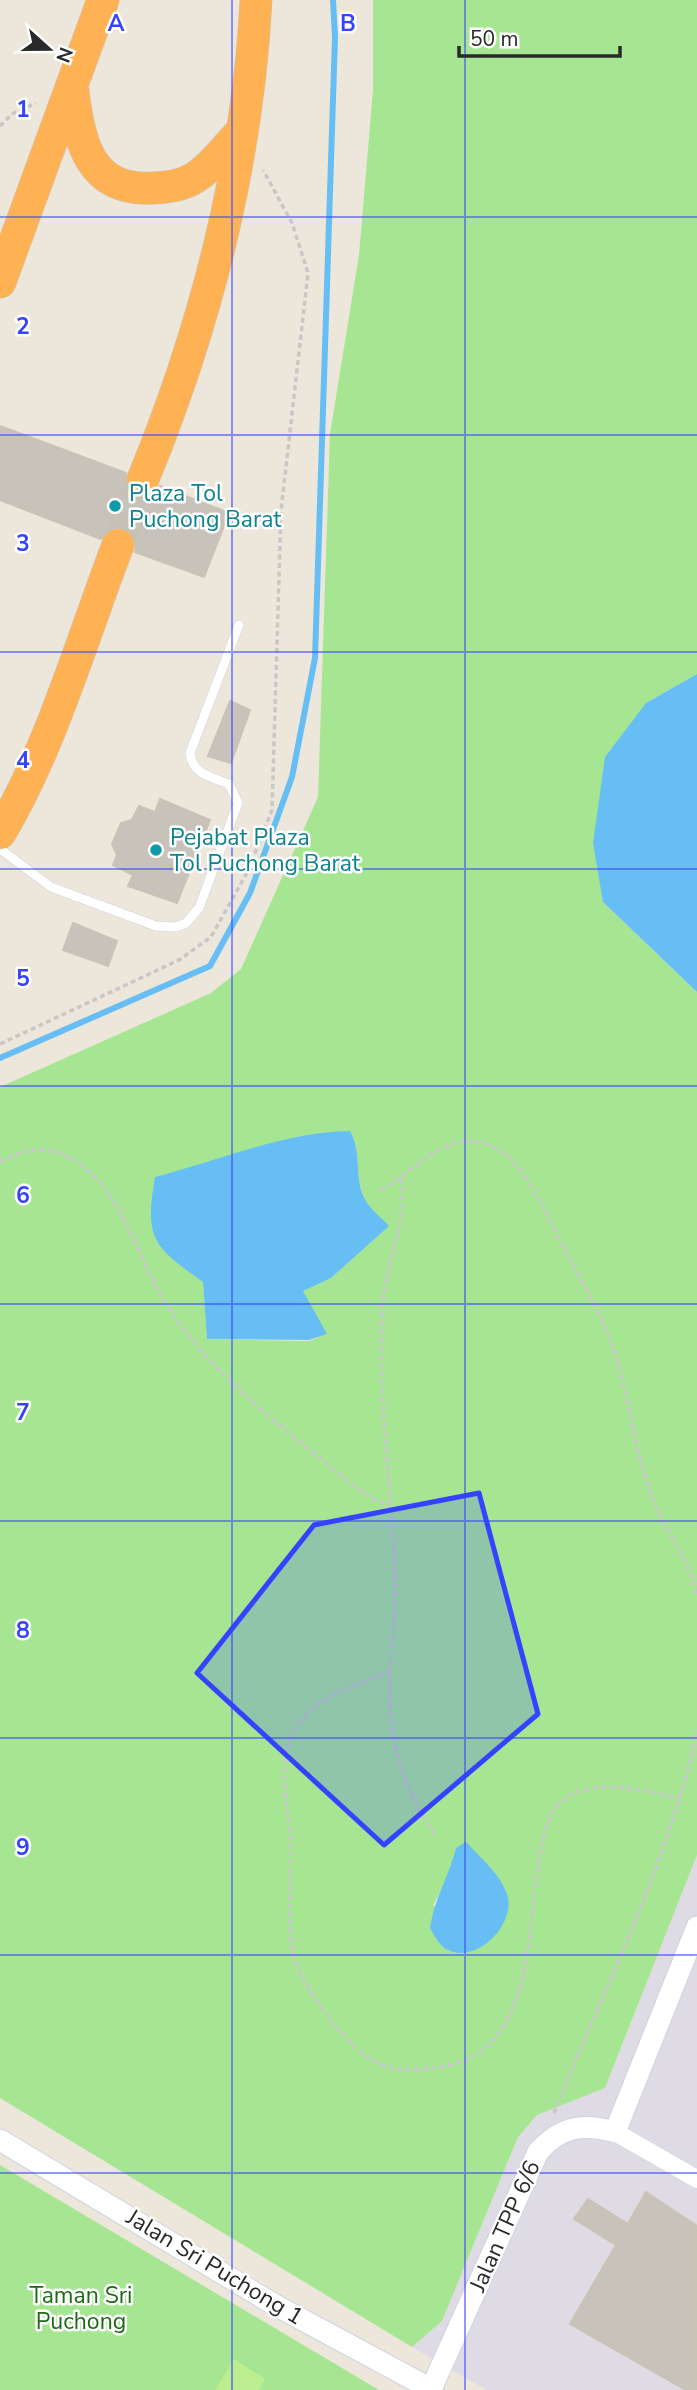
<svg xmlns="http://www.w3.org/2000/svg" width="697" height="2390" font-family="'Nunito Sans',sans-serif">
<rect width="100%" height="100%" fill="#ece7da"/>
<path fill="#dfdbe4" d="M 697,1855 L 697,2390 L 487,2390 L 412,2347 L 442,2321 L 518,2137 L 537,2115 L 605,2088 Z"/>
<path fill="#a6e693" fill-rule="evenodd" d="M 373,0 L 697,0 L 697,674 L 646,703 L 603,902 L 697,992 L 697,1855 L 605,2088 L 537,2115 L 518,2137 L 442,2321 L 412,2347 L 0,2098 L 0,1087 L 211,993 L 241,969 L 318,797 L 330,434 L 359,255 L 373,90 ZM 350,1131 C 363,1153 353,1180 366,1201 C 371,1210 381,1218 388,1226 L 331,1278 L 302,1291 L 326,1334 L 309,1341 L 207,1339 L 203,1282 L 155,1178 ZM 456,1848 L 507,1909 L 433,1906 L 450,1872 Z
M 0,2165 L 379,2390 L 0,2390 Z"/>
<path fill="#baee8e" d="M 234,2359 L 265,2379 L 259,2390 L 215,2390 Z"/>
<path fill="#67bef4" d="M 697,674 L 697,992 L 603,902 L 593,843 L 605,757 L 646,703 Z
M 350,1131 C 363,1153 353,1180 366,1201 C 371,1210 382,1218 389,1226 L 331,1278 L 303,1291 L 327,1334 L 309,1340 L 207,1339 L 203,1282 C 154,1247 144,1240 155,1177 C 218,1161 284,1132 350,1131 Z
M 466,1842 C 480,1857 500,1874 507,1894 C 517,1924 476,1966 446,1949 C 439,1945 434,1935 430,1928 C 434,1899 449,1876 456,1848 Z"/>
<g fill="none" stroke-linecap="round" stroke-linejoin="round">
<path stroke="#67bef4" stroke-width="6" d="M 0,1058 L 210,966 L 250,893 L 292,777 L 315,658 L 335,37 L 333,0"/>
</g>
<path fill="#c8c3ba" stroke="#c8c3b4" stroke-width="2" d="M 0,426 L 126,473 L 128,490 L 137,496 L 154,494 L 160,486 L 229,513 L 204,577 L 135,552 L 136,541 L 125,528 L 114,527 L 101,539 L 0,500 Z
M 230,701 L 250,710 L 231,763 L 208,756 Z
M 160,799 L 210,820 L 177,903 L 128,886 L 133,875 L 113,865 L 117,855 L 112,844 L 121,823 L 132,820 L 139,806 L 155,812 Z
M 73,923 L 117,941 L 108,966 L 63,950 Z
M 646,2192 L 697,2226 L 697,2390 L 686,2390 L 570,2324 L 616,2245 L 574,2219 L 588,2199 L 628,2224 Z"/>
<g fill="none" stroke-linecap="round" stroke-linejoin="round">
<path stroke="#c5c1b7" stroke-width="32" stroke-dasharray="32 16" stroke-linecap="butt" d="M 118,545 L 143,479"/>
<g stroke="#cfd1e3" stroke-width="10">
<path id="service" d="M 0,849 L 51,887 L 156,926 L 176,927 L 186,923 L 199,908 L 238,803 L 229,784 C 211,777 192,774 190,753 L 239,625"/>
</g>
<g stroke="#cfd1e3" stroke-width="19">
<path id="minor" d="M 615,2132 L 697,2179"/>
</g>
<g stroke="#cfd1e3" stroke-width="23">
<path id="tertiary" d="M 0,2140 L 275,2305 L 431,2389 L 538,2152 C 561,2126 583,2123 615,2132 L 697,1927"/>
</g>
<g stroke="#c7c7c7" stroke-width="33">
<path id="motorway" d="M 73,91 C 79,143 90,192 154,188 C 171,187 186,185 200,174 C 215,163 228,145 241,132
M 0,282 L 103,0
M 143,479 C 205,329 248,163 256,0
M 0,833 C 51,748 82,639 118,545"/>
</g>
<path stroke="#c7c7c7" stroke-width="3.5" stroke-dasharray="5 3.5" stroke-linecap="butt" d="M 0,126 L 12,114 L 36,103
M 0,1044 L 179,960 L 211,937 L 248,871 L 272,810 L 281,511 L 308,273 L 292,223 L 263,170
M 0,1162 C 36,1143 62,1146 92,1174 C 126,1207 139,1259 163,1299 C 202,1363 262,1411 320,1458 C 341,1475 364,1497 390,1506
M 401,1178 C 407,1230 387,1255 383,1303 C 376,1396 393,1488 395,1580 C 396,1634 383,1691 395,1745 C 403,1779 417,1808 436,1837
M 381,1190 C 412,1172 444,1132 484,1143 C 524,1154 547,1217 565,1250 C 585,1287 605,1320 617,1360 C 631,1406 635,1454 653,1499 C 666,1531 690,1561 697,1596
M 390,1671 C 363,1682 327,1693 306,1715 C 271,1751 289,1802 291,1846 C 293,1882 285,1916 293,1951 C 301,1988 351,2057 388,2067 C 408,2072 431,2069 451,2065 C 538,2044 526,1919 541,1850 C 544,1834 547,1814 561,1802 C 593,1775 642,1791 679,1798
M 554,2113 C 604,1988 669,1863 697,1730"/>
<use href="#service" stroke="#fff" stroke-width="9"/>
<use href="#minor" stroke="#fff" stroke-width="18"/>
<use href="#tertiary" stroke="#fff" stroke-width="21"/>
<use href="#motorway" stroke="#ffb253" stroke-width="32"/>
</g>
<path fill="#3542ff" fill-opacity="0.2" stroke="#3542ff" stroke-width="5" stroke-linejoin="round" d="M 479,1493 L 538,1714 L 384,1845 L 197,1673 L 314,1525 Z"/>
<path fill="none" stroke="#3542ff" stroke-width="2" stroke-opacity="0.55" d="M 232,0 L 232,2390M 465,0 L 465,2390M 0,217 L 697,217M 0,435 L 697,435M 0,652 L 697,652M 0,869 L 697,869M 0,1086 L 697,1086M 0,1304 L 697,1304M 0,1521 L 697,1521M 0,1738 L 697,1738M 0,1955 L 697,1955M 0,2173 L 697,2173"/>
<g fill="#0f9aa8" stroke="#fff" stroke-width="2.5">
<circle cx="115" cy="506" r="7"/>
<circle cx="156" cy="850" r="7"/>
</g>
<g text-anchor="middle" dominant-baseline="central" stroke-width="5" stroke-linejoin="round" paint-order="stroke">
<g font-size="23" fill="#0d838f" stroke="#fff" text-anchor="start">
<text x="129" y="493">Plaza Tol<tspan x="129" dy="26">Puchong Barat</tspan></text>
<text x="170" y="837">Pejabat Plaza<tspan x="170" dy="26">Tol Puchong Barat</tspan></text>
</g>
<g font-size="23" fill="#292929" stroke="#fff">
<text transform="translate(505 2226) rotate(-66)">Jalan TPP 6/6</text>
<text transform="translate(215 2267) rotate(31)">Jalan Sri Puchong 1</text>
</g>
<g font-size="23" fill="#1d6a16" stroke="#fff">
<text x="81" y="2295">Taman Sri<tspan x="81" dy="26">Puchong</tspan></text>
</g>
</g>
<g font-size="23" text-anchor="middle" font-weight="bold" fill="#3542ff" stroke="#fff" stroke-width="5" stroke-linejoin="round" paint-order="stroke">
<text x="116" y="31">A</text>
<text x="348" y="31">B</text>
<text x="23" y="117">1</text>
<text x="23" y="334">2</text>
<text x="23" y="551">3</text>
<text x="23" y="768">4</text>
<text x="23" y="986">5</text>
<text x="23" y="1203">6</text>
<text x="23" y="1420">7</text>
<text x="23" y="1638">8</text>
<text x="23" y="1855">9</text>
</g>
<g transform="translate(49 49) rotate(111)" stroke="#ffffff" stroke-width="5" paint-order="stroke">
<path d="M0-5L12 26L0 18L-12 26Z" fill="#292929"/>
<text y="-10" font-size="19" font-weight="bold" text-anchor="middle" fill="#292929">N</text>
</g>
<path d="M459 46v10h161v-10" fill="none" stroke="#292929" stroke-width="3.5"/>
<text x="470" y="46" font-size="21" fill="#292929" stroke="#ffffff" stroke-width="5" paint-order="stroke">50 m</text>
</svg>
